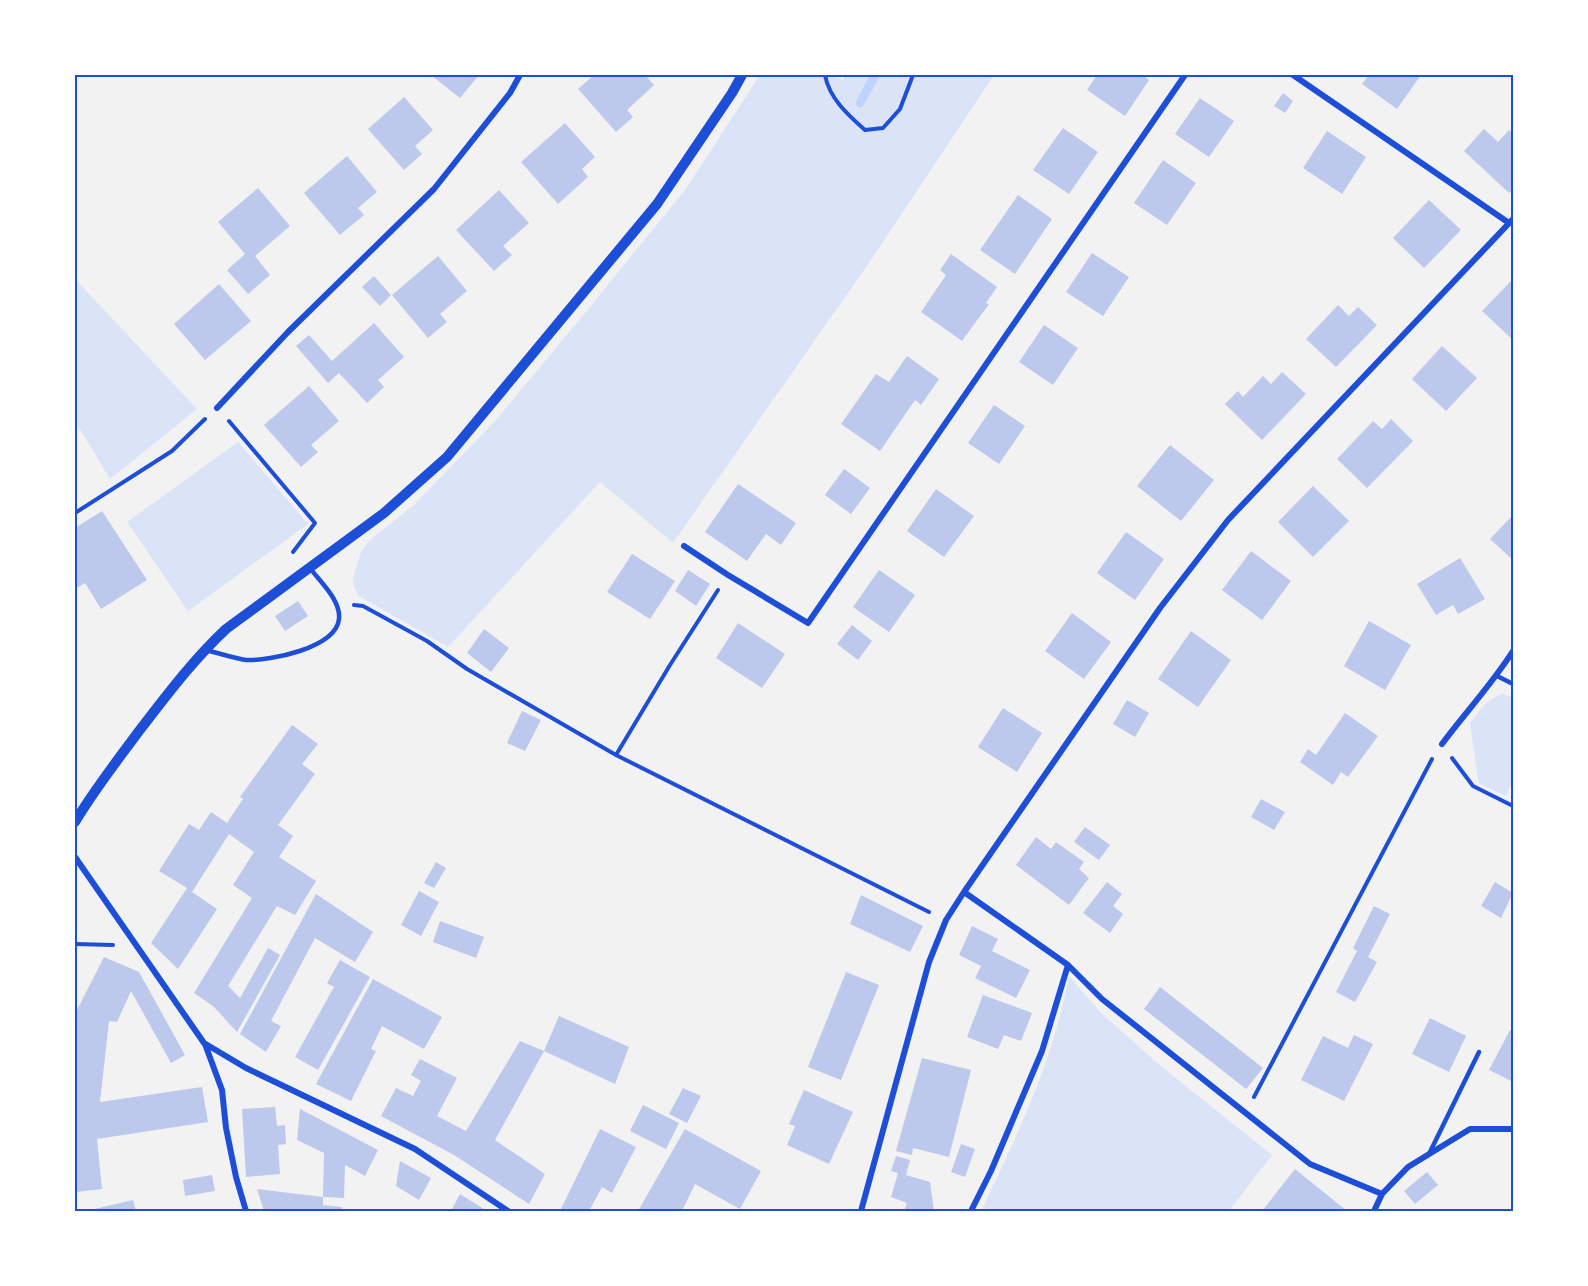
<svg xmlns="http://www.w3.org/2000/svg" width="1588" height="1286" font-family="Mulish,sans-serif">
<rect width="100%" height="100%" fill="#f2f2f2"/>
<path fill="#dbe4f7" d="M 760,75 L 830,75 L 843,80 L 846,75 L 994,75 L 871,260 L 673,543 L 600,482 L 448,647 L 359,596 L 354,587 L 353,578 L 361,552 L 370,540 L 414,505 L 496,420 L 589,308 L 685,190 Z
M 75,279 L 197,409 L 110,479 L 75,421 Z
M 238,442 L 308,524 L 188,611 L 127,522 Z
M 1502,694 L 1513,697 L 1513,781 L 1506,796 L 1480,784 L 1478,780 L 1470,723 C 1480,710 1487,699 1502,694 Z
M 1069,976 L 1101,1013 L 1162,1067 L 1272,1155 L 1229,1211 L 981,1211 C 1018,1134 1053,1061 1069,976 Z"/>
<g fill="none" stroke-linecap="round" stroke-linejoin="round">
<path stroke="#bfd3fe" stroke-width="9" d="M 860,103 L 875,75"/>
</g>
<path fill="#bdc9ec" d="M 431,75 L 479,75 L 460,98 Z
M 594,75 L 645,75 L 654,85 L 627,110 L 633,117 L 616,132 L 578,89 Z
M 1097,75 L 1142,75 L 1149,80 L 1125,116 L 1087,90 Z
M 1369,75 L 1421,75 L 1397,109 L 1362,84 Z
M 1283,93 L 1293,101 L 1285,113 L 1274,106 Z
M 404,97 L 433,130 L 415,146 L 422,154 L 404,170 L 368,129 Z
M 1200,98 L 1234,121 L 1209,157 L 1175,134 Z
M 565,123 L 595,157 L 582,169 L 588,177 L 558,204 L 521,162 Z
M 1063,128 L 1098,152 L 1069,194 L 1033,170 Z
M 1484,129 L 1498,142 L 1509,130 L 1513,133 L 1513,190 L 1509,193 L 1464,151 Z
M 1327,131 L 1366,157 L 1342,194 L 1303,168 Z
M 347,156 L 377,192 L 358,208 L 364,215 L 340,235 L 304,193 Z
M 1163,160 L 1196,183 L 1167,225 L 1134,203 Z
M 258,188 L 290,226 L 255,256 L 270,275 L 248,294 L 227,270 L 245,254 L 218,222 Z
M 499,190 L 529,223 L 503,246 L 512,255 L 494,271 L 456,230 Z
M 1018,195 L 1052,219 L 1015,274 L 980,250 Z
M 1429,200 L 1461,230 L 1424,268 L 1393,238 Z
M 1092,253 L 1129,277 L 1103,316 L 1066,292 Z
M 951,254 L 997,287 L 986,303 L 989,304 L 962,341 L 921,312 L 946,275 L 940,270 Z
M 438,256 L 467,291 L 440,314 L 447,322 L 428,338 L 392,295 Z
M 374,276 L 391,295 L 380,306 L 362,287 Z
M 1513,279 L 1513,340 L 1482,311 Z
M 219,284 L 251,321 L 205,360 L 174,324 Z
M 1338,305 L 1349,316 L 1358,307 L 1377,325 L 1336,367 L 1306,339 Z
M 374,323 L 404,357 L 378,380 L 384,387 L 367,403 L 339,373 L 328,383 L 296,346 L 309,335 L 332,361 Z
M 1044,325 L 1078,348 L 1053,385 L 1019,362 Z
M 1442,346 L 1477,378 L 1446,411 L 1412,379 Z
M 907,356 L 939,379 L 921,405 L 915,400 L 880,451 L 841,424 L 876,374 L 889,382 Z
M 1282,372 L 1306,394 L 1262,440 L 1225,404 L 1238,391 L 1243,397 L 1263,376 L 1271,384 Z
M 309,386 L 339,421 L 311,445 L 318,452 L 301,467 L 264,425 Z
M 994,405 L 1025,426 L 999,464 L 968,443 Z
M 1391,419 L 1413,441 L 1367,488 L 1337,459 L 1373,421 L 1382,429 Z
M 1170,445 L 1214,480 L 1181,521 L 1137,486 Z
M 844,469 L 870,488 L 851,514 L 825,495 Z
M 738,484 L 796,523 L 781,545 L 766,534 L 747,561 L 705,532 Z
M 1313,486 L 1349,521 L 1313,557 L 1278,522 Z
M 936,489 L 974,516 L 944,557 L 907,531 Z
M 102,511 L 147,580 L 101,609 L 85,583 L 75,589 L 75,528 Z
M 1513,515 L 1513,560 L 1490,539 Z
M 1126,532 L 1164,559 L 1135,600 L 1097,573 Z
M 1251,551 L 1291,581 L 1262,620 L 1222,590 Z
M 632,554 L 675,581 L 650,619 L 607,592 Z
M 1460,558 L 1485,599 L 1458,614 L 1453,605 L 1436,615 L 1417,584 Z
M 688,570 L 710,584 L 696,606 L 675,591 Z
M 879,570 L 915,595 L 889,632 L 853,607 Z
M 298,601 L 308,616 L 285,631 L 275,616 Z
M 1072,613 L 1111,642 L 1084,679 L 1045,651 Z
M 1369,621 L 1411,645 L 1385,690 L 1344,666 Z
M 738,623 L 785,654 L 762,688 L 716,658 Z
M 852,625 L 872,641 L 858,660 L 837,644 Z
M 484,629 L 509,648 L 491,672 L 467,653 Z
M 1191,631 L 1231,660 L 1198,707 L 1158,679 Z
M 1127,700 L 1149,713 L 1135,737 L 1113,724 Z
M 1003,708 L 1042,733 L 1017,772 L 978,747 Z
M 522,711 L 541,720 L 525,751 L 507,743 Z
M 1345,713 L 1378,736 L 1348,777 L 1341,772 L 1333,785 L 1300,762 L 1308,749 L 1316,755 Z
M 292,725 L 318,744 L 302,764 L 315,774 L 278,825 L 293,836 L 279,857 L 316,881 L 295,915 L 277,906 L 228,986 L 240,998 L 268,948 L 280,955 L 237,1032 L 213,1006 L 194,993 L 252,898 L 233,885 L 254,852 L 229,834 L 192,892 L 217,909 L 178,969 L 151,943 L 187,888 L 159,871 L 189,824 L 199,830 L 211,812 L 227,823 L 243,799 L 240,797 Z
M 1261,799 L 1285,812 L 1274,830 L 1251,817 Z
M 1085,827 L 1110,845 L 1099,860 L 1074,842 Z
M 1036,837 L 1051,849 L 1056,842 L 1084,862 L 1079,869 L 1089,878 L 1069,905 L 1016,865 Z
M 436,862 L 446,868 L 434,888 L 424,883 Z
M 1107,882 L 1122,894 L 1113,906 L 1123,914 L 1110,933 L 1083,913 Z
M 1495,882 L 1513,893 L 1501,918 L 1481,906 Z
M 419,891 L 439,902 L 421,936 L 401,925 Z
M 316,894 L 373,932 L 355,962 L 315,938 L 271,1021 L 281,1026 L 266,1052 L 240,1034 Z
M 861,895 L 923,926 L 910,952 L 850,924 Z
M 1374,906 L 1390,914 L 1368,957 L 1377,962 L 1355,1002 L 1336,992 L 1357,951 L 1353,948 Z
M 440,921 L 484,937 L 476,958 L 433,942 Z
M 972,926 L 998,939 L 992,951 L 1030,970 L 1016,998 L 975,978 L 981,966 L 959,955 Z
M 104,957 L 139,972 L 185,1055 L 171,1063 L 131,991 L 117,1022 L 109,1021 L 100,1102 L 202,1087 L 208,1122 L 97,1139 L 102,1189 L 76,1192 L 76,1012 Z
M 340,960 L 370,977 L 318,1070 L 295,1057 L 334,987 L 327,983 Z
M 846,972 L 879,985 L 841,1080 L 808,1067 Z
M 373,979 L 442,1017 L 424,1049 L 382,1026 L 371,1049 L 376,1051 L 351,1101 L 316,1084 Z
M 1160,987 L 1263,1068 L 1246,1089 L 1144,1009 Z
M 983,995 L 1032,1013 L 1021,1041 L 1004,1035 L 998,1049 L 967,1037 Z
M 559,1016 L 629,1047 L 615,1084 L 544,1051 L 495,1140 L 545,1174 L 529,1204 L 454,1155 L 381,1116 L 396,1088 L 413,1096 L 421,1081 L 411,1075 L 420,1059 L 457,1078 L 437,1116 L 466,1131 L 520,1041 L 544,1051 Z
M 1430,1018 L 1466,1036 L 1449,1072 L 1412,1054 Z
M 1510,1030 L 1513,1031 L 1513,1082 L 1489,1070 Z
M 1354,1035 L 1373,1044 L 1344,1101 L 1301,1080 L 1323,1036 L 1348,1048 Z
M 922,1058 L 971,1070 L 949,1157 L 913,1148 L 912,1155 L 896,1151 Z
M 683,1088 L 701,1096 L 687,1123 L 669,1114 Z
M 804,1090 L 853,1112 L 829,1164 L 787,1145 L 795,1126 L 789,1124 Z
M 643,1105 L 679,1123 L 666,1149 L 630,1131 Z
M 275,1107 L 277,1126 L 285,1125 L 286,1144 L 278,1145 L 280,1174 L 246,1177 L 242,1109 Z
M 300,1109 L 378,1150 L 365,1176 L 345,1165 L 344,1198 L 323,1197 L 324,1153 L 297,1140 Z
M 600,1129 L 636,1147 L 612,1193 L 602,1187 L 589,1211 L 560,1211 Z
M 685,1129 L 761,1171 L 740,1209 L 695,1184 L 682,1211 L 638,1211 Z
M 961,1144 L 975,1149 L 965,1177 L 951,1172 Z
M 896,1156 L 910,1160 L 906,1175 L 930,1182 L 934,1211 L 904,1211 L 907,1203 L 891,1197 L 898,1173 L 891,1171 Z
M 400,1161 L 431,1178 L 419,1200 L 396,1186 Z
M 1295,1169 L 1347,1211 L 1262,1211 Z
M 1427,1172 L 1438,1185 L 1415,1204 L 1404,1191 Z
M 212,1175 L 215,1191 L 185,1196 L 183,1180 Z
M 257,1189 L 323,1197 L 323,1205 L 342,1207 L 342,1211 L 264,1211 Z
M 460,1194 L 476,1204 L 487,1211 L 451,1211 Z
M 133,1200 L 136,1211 L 91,1211 L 90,1210 Z"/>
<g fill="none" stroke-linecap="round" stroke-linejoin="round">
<path stroke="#1d4ed8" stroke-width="4" d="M 825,75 C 829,98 848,115 865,130 L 883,128 L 900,109 L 913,75
M 229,421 L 315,523 L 293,552
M 75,513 L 172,451 L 205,419
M 354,605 L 363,606 L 427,641 L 467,669 L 616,755 L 929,912
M 616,755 L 670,665 L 718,590
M 1452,758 L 1473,786 L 1513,806
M 75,944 L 113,945
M 1254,1097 L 1432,759"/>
<path stroke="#1d4ed8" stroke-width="4.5" d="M 205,650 C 219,653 233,658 246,660 C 270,661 336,648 339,619 C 341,600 320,582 310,568
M 1497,676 L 1513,684
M 1429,1154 L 1479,1052"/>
<path stroke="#1d4ed8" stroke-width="6" d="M 1293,75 L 1509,223
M 217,408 L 288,332 L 434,189 L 510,93 L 520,75
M 684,546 L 728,575 L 808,623 L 1185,75
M 1442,744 C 1465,713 1492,684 1513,651
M 75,857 L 204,1043 L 246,1068 L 415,1149 L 508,1211
M 964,892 L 1068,965 L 1102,999 L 1310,1164 L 1382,1194 L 1374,1211
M 205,1044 L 222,1090 L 226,1128 L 236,1177 L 246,1211
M 1382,1194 L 1408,1167 L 1470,1129 L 1513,1129
M 861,1211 L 929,962 L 946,920 L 964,892 L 1160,608 L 1228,520 L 1513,219
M 971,1211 L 991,1171 L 1042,1051 L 1068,965"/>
<path stroke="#1d4ed8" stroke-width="10" d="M 75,822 C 94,790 117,761 139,731 C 167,695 193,660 226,629 L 384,513 L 447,457 L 657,204 L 732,93 L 742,75"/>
</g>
<rect width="1588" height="1286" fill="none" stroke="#ffffff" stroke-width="153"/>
<rect x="76" y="76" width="1436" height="1134" fill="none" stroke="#1d4ed8" stroke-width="2"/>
</svg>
